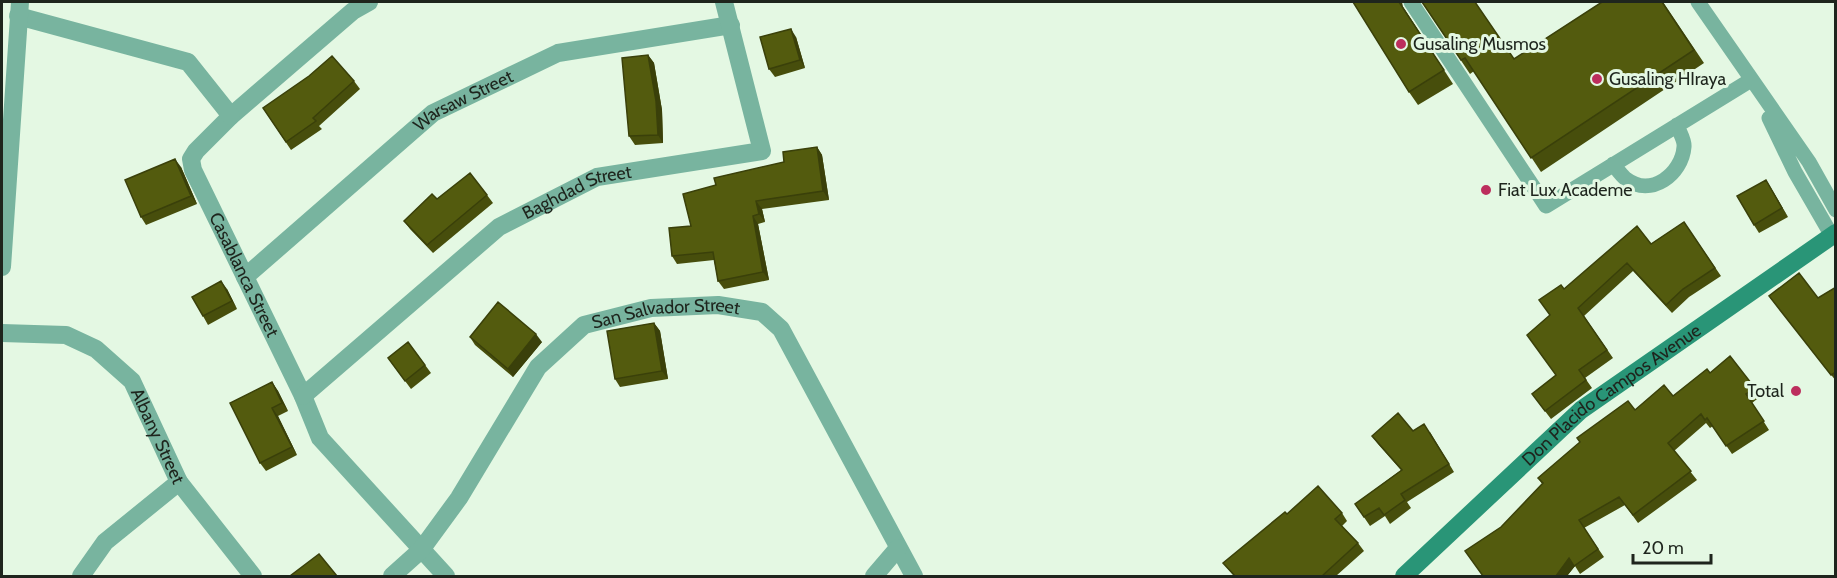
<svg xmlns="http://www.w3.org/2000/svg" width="1837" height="578" font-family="Cabin,sans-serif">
<rect width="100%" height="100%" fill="#e4f8e3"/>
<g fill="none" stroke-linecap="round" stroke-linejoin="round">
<path stroke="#78b49f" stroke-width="15" d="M 1411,2 L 1546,206 L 1751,80
M 1698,2 L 1809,162 L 1836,210
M 1769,118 L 1795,172 L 1832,236
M 1613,164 C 1617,169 1621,175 1626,179 C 1651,198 1682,174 1684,147 C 1685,140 1679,132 1677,125"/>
<g stroke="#78b49f" stroke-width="18">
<path id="s1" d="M 369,2 L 353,11 L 231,116 L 196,151 L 191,159 L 193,170 L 303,396 L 320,438 L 446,576"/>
<path d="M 18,16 L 188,62 L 231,116"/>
<path d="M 2,267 L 20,2"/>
<path id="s2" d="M 245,277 L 433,113 L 558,53 L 731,25"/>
<path id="s3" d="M 2,333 L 66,335 L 96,349 L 132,381 L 179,482 L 253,576"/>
<path id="s4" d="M 303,396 L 499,227 L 597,177 L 762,151 L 724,2"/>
<path d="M 81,576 L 105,542 L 179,482"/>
<path id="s5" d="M 392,576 L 421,550 L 459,498 L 538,367 L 584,325 L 651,308 L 718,305 L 762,312 L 781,329 L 914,576"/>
<path d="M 874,576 L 898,548"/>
</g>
<path stroke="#299577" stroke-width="18" id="s6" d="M 1404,576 L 1581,410 L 1836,233"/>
</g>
<path fill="#474e0c" d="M 1422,2 L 1515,59 L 1663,2 L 1704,63 L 1541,172 L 1474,71 L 1470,74 Z
M 1403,7 L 1453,84 L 1418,105 L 1409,92 Z
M 796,37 L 805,68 L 775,77 L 769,69 Z
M 648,55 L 654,63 L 662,110 L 663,143 L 635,145 L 629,136 Z
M 354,81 L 360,89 L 319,126 L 322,129 L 291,150 L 263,108 Z
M 817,147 L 822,155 L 829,200 L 762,209 L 765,222 L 758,224 L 769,280 L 724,289 L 718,281 L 714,260 L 677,264 L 672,256 L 691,226 L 716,185 L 784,162 Z
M 181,167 L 197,204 L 146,225 L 141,217 Z
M 1766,180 L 1788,217 L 1759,233 L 1754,225 Z
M 487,195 L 493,203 L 433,253 L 410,229 L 404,221 L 437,199 Z
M 1684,222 L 1721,276 L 1689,297 L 1672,313 L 1633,271 L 1584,316 L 1613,358 L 1585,378 L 1592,388 L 1551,419 L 1532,394 L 1556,375 L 1550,315 L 1564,289 L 1651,244 Z
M 1836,287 L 1836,381 L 1769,296 L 1818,298 Z
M 227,289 L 237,309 L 208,325 L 203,316 Z
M 654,323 L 660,331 L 668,379 L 620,387 L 615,379 Z
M 470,337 L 542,342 L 513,377 L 475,345 Z
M 408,342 L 431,373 L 411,389 L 388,358 Z
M 1710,373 L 1755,388 L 1761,396 L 1752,403 L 1769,430 L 1732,454 L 1713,426 L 1710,428 L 1706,423 L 1674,451 L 1697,480 L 1638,523 L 1625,505 L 1584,528 L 1604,557 L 1580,574 L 1575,566 L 1567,576 L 1483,576 L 1542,484 L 1538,478 L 1635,410 L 1673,396 Z
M 272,382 L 278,391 L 288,411 L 278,416 L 297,455 L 266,471 L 260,463 Z
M 1413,431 L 1430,432 L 1454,472 L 1407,502 L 1411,508 L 1390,524 L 1385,516 L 1370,526 L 1355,504 L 1401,470 L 1378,444 L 1372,436 Z
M 1342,513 L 1347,521 L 1342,526 L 1358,543 L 1364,551 L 1336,576 L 1234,576 L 1223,563 L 1287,514 Z"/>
<path fill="#3a400a" d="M 1399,2 L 1402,2 L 1403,7 L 1453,84 Z
M 791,29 L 796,37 L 805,68 L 800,60 Z
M 648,55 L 654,63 L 662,110 L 663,143 L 658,135 Z
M 817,147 L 822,155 L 829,200 L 823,191 Z
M 175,159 L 181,167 L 197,204 L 191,196 Z
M 1766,180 L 1771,188 L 1788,217 L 1782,208 Z
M 756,201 L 762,209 L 765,222 L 759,214 Z
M 753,216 L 758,224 L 769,280 L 763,272 Z
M 221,281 L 227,289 L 237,309 L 232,301 Z
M 654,323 L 660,331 L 668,379 L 662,371 Z
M 536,334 L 542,342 L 513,377 L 508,369 Z
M 272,382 L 278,391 L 288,411 L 282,403 Z
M 272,408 L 278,416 L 297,455 L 292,447 Z
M 1569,558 L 1575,566 L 1567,576 L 1556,576 Z"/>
<path fill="#535b0e" stroke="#3a400a" stroke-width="1.5" d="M 1353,2 L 1399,2 L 1444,70 L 1409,92 Z
M 1422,2 L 1475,2 L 1514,59 L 1602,2 L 1662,2 L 1694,50 L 1531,158 L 1465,58 L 1461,60 Z
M 791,29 L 800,60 L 769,69 L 760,37 Z
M 648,55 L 656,101 L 658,135 L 629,136 L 622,58 Z
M 332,56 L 354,81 L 313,118 L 316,121 L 286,142 L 263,108 L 309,76 Z
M 817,147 L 823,191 L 756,201 L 759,214 L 753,216 L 763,272 L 718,281 L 713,252 L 672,256 L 669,228 L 691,226 L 683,194 L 716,185 L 714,178 L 784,162 L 783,152 Z
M 175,159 L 191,196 L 141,217 L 125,180 Z
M 470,173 L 487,195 L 427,245 L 404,221 L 432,194 L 437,199 Z
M 1766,180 L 1782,208 L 1754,225 L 1737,196 Z
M 1684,222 L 1715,268 L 1683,289 L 1666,305 L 1627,263 L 1578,308 L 1607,350 L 1579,370 L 1586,380 L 1545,411 L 1532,394 L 1556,375 L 1527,335 L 1550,315 L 1539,300 L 1561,285 L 1564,289 L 1637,226 L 1651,244 Z
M 1799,273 L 1818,298 L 1836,287 L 1836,372 L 1831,375 L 1769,296 Z
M 221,281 L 232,301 L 203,316 L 192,297 Z
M 498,302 L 536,334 L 508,369 L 470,337 Z
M 654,323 L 662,371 L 615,379 L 607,331 Z
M 408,342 L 425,365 L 405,381 L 388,358 Z
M 1730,356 L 1755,388 L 1746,394 L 1764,421 L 1726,446 L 1707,418 L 1705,420 L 1701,414 L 1668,443 L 1691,471 L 1633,515 L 1619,497 L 1579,520 L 1598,549 L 1574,566 L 1569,558 L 1556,576 L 1483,576 L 1465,551 L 1501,527 L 1543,483 L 1538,478 L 1580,442 L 1577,438 L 1628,401 L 1635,410 L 1664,385 L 1673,396 L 1707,369 L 1710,373 Z
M 272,382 L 282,403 L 272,408 L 292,447 L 260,463 L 230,403 Z
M 1398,413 L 1413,431 L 1424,424 L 1449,464 L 1401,494 L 1405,500 L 1384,515 L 1379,508 L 1364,517 L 1355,504 L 1402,470 L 1372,436 Z
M 1318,486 L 1342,513 L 1335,519 L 1358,543 L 1322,576 L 1235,576 L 1223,563 L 1285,512 L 1287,514 Z
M 319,554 L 337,576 L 290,576 Z"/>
<g fill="#bc2e5d" stroke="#e4f8e3" stroke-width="2">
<circle cx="1401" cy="44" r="6"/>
<circle cx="1597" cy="79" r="6"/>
<circle cx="1486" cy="190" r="6"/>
<circle cx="1796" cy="391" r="6"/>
</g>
<g text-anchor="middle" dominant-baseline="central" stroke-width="6" stroke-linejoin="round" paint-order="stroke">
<g font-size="18" fill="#1e251d" stroke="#e4f8e3" text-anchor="start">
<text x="1413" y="44">Gusaling Musmos</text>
<text x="1609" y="79">Gusaling HIraya</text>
<text x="1498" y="190">Fiat Lux Academe</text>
<text x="1784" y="391" text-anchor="end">Total</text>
</g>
<g font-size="18" fill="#1e251d" stroke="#e4f8e3">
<text stroke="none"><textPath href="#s2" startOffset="282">Warsaw Street</textPath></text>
<text stroke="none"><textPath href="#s4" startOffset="345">Baghdad Street</textPath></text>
<text stroke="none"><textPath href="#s1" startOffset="366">Casablanca Street</textPath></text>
<text stroke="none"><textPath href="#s5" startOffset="402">San Salvador Street</textPath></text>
<text stroke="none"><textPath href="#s6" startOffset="276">Don Placido Campos Avenue</textPath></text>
<text stroke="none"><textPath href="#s3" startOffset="206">Albany Street</textPath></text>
</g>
</g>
<rect width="1837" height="578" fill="none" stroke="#1e251d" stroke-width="6"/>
<path d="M1633 554v9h78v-9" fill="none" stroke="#1e251d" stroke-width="3"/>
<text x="1642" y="554" font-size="18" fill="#1e251d" stroke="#e4f8e3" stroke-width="4.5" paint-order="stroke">20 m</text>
</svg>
